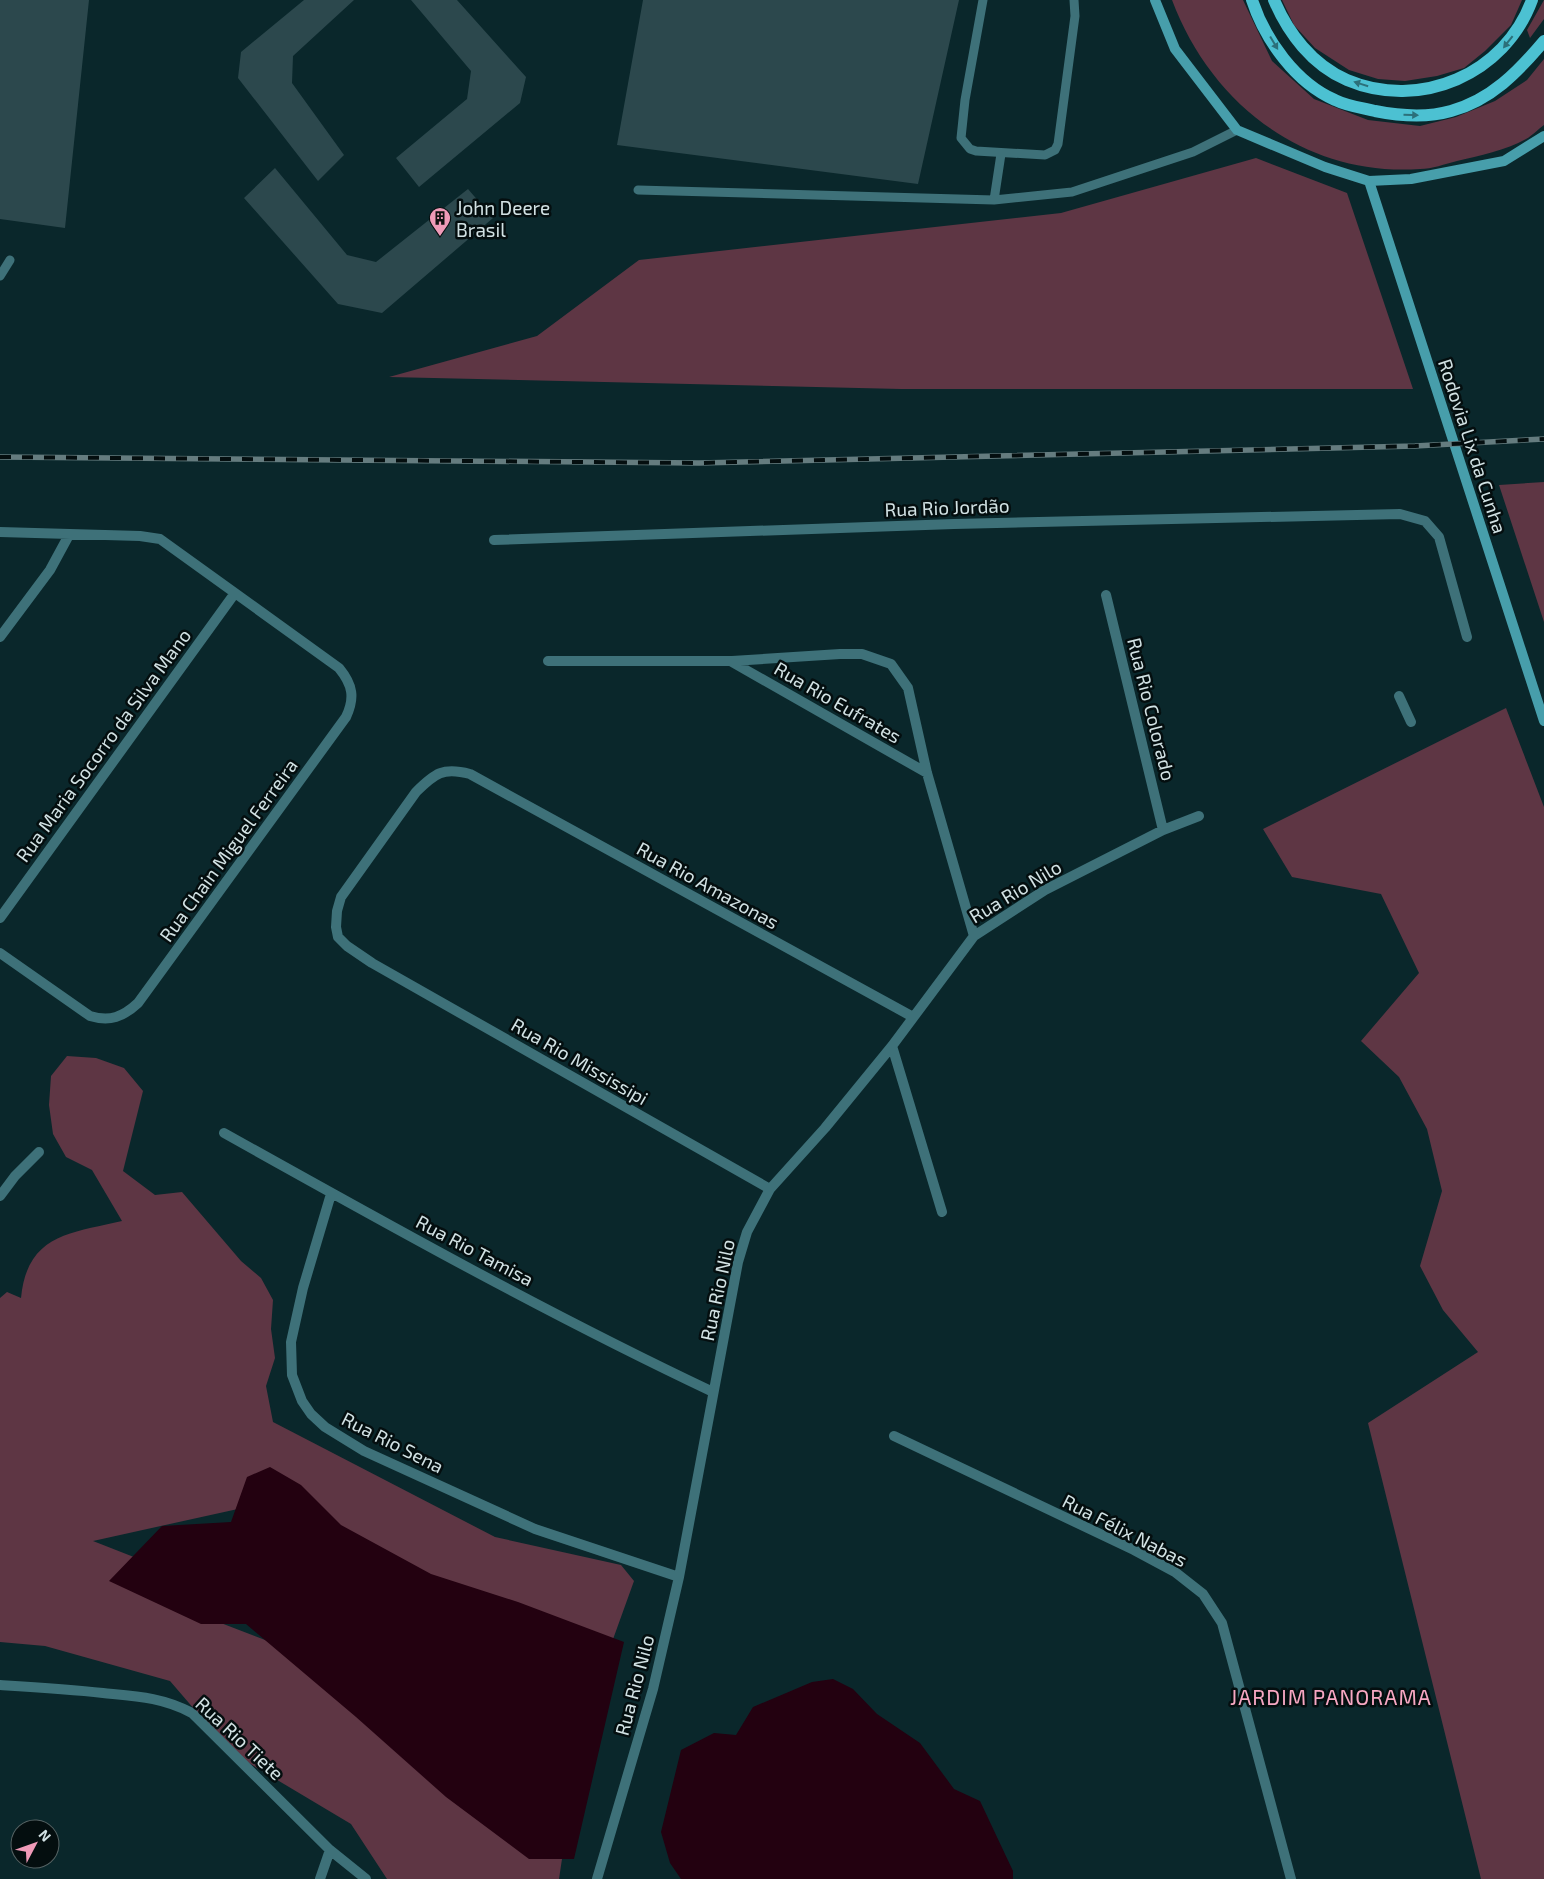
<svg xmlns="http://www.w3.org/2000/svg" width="1544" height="1879" font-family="'Exo 2',sans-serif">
<rect width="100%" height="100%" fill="#0a272b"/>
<path fill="#5e3644" d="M 1172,0 L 1243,0 L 1272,61 L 1314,99 L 1368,120 L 1420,126 L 1456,117 L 1495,101 L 1527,80 L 1544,59 L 1544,125 C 1538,129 1532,136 1526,139 C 1506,150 1479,156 1457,161 C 1445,164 1432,169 1420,169 C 1305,177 1211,104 1172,0 Z
M 1282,0 L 1522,0 L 1511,25 L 1485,51 L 1464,68 L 1437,76 L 1405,81 L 1378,79 L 1349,70 L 1315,48 L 1294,25 Z
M 1544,0 L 1544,19 L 1530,38 L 1527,30 Z
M 1256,158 L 1347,193 L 1413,389 L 901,389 L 389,377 L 537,336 L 639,260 L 1061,213 Z
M 1544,482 L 1544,622 L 1499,485 Z
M 1506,708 L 1544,807 L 1544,1879 L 1481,1879 L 1368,1423 L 1478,1352 L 1443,1310 L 1420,1266 L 1442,1191 L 1427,1129 L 1399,1077 L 1361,1041 L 1419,973 L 1381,894 L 1292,877 L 1263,829 Z
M 67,1056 L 96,1058 L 124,1068 L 143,1091 L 123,1171 L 155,1195 L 182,1192 L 241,1261 L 261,1278 L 273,1300 L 271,1329 L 275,1358 L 266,1386 L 273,1422 L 495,1537 L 621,1565 L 634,1581 L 612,1642 L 525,1653 L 260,1504 L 93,1541 L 144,1561 L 174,1605 L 273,1643 L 453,1799 L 562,1859 L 559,1879 L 387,1879 L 351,1824 L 232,1753 L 170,1681 L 45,1646 L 0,1642 L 0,1298 L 7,1292 L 21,1298 C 27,1234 71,1233 122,1221 L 92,1170 L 66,1157 L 53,1134 L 49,1105 L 51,1076 Z"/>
<path fill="#230110" d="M 270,1467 L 301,1485 L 341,1525 L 431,1574 L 518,1602 L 624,1642 L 574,1859 L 529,1859 L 446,1797 L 356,1717 L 246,1624 L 201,1624 L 109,1581 L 162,1526 L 231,1522 L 247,1477 Z
M 833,1679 L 853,1689 L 877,1714 L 920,1743 L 954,1789 L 980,1801 L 1013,1871 L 1013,1879 L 681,1879 L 670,1863 L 661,1832 L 681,1750 L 714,1733 L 736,1735 L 753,1707 L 812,1682 Z"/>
<path fill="#2c484d" d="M 0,0 L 89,0 L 65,228 L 0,219 Z
M 304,0 L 354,0 L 293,56 L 292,83 L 344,155 L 318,181 L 238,78 L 241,52 Z
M 411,0 L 457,0 L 526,77 L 520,103 L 419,187 L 396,158 L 467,99 L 471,71 Z
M 643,0 L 959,0 L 918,184 L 617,145 Z
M 275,168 L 347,255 L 376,262 L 468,189 L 493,218 L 382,313 L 338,304 L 244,198 Z"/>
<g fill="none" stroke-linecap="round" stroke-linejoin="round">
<path stroke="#3e7179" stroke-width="9" d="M 983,0 L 965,100 L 961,138 L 970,149 L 976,151 L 1045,155 L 1055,150 L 1058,144 L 1075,16 L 1074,0
M 638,190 L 994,200 L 1072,192 L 1193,152 L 1237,130
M 994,200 L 1001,154
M 0,276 L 10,260"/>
<path stroke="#3e7179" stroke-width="10" d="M 0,532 L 140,536 L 160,539 L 339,668 C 353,685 355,698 346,717 L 138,1003 C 123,1017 110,1022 90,1016 L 0,953
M 494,540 L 954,524 L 1400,514 L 1425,521 L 1439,537 L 1467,637
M 1106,595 L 1163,830
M 0,637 L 50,570 L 69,535
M 548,661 L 732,661 L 840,654 L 862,654 L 891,664 L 908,688 L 927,773 L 974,936
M 732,662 L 927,773
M 1399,696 L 1411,722
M 0,918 L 235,593
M 892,1046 L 942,1212
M 224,1133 C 385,1223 546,1313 713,1392
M 770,1189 L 372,963 L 347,946 L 338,937 L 336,927 L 337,911 L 341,897 L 416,792 C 435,773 443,767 470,774 L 913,1017
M 331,1194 L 303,1288 L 291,1342 L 292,1375 L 302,1401 L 311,1414 L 325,1427 L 364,1451 L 535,1529 L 679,1577
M 0,1196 L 15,1176 L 39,1152
M 894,1436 L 1134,1550 L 1175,1572 L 1203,1594 L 1222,1623 L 1291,1879
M 0,1685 C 34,1687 69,1689 103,1693 C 134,1696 163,1697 192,1713 L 330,1850 L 366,1879
M 320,1879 L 330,1850
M 597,1879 L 653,1689 L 679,1577 L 738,1262 L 747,1232 L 770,1189 L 825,1128 L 892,1046 L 974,936 L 1045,890 L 1163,830 L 1199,816"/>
<path stroke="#479eab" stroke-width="10" d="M 1155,0 L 1175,49 L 1237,130 L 1325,167 L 1369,181 L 1411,179 L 1504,161 L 1544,136
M 1369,181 L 1544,721"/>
<path stroke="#4cc1d2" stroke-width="12" d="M 1252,0 C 1265,40 1296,83 1335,100 C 1347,106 1362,108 1375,111 C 1400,116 1427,118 1451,111 C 1491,100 1518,72 1544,41
M 1274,0 C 1288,33 1312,65 1347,80 C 1420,111 1505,74 1532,0"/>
<g stroke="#657c7f" stroke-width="5.5">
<path id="rail" d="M 0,457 L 699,463 L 1415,446 L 1544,439"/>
</g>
<use href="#rail" stroke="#040e0f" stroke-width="4" stroke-dasharray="11" stroke-linecap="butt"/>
</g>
<defs><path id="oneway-solid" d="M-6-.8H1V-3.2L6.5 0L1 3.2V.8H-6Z" transform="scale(1.25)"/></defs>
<g fill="#2c707a">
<use href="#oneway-solid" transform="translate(1508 42) rotate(128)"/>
<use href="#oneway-solid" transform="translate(1274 43) rotate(59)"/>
<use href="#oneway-solid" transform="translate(1361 84) rotate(-163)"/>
<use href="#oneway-solid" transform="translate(1411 115) rotate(2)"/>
</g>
<defs>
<g id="building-pin" transform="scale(1.125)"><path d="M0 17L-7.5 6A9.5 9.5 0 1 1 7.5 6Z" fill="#ef9ab8" stroke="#040e0f"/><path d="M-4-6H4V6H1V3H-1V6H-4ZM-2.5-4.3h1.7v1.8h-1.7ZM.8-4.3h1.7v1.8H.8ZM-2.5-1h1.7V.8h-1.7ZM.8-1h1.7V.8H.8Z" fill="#111"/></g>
</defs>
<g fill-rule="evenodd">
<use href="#building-pin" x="440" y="218"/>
</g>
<g text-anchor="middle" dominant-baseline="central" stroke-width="5" stroke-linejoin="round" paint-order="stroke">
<g font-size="19" fill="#d2e2e4" stroke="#040e0f" text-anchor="start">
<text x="456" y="207">John Deere<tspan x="456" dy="22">Brasil</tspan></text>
</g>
<g font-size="19" fill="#d2e2e4" stroke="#040e0f">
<text transform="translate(1473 446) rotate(72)">Rodovia Lix da Cunha</text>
<text transform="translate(947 507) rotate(-2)">Rua Rio Jordão</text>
<text transform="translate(838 702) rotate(30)">Rua Rio Eufrates</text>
<text transform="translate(1152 709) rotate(76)">Rua Rio Colorado</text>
<text transform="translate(103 745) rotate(-54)">Rua Maria Socorro da Silva Mano</text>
<text transform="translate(228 850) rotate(-54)">Rua Chain Miguel Ferreira</text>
<text transform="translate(708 885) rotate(29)">Rua Rio Amazonas</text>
<text transform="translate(1015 891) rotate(-31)">Rua Rio Nilo</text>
<text transform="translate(580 1061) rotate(30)">Rua Rio Mississipi</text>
<text transform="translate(475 1250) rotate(28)">Rua Rio Tamisa</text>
<text transform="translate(717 1290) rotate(-78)">Rua Rio Nilo</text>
<text transform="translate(393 1442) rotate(27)">Rua Rio Sena</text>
<text transform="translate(1125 1530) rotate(27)">Rua Félix Nabas</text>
<text transform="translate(634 1685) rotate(-75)">Rua Rio Nilo</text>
<text transform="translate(240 1738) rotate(43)">Rua Rio Tiete</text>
</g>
<g font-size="21" letter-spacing="1" fill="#f7a7c3" stroke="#040e0f">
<text x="1331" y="1696">JARDIM PANORAMA</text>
</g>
</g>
<g transform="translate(35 1844) rotate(49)"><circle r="24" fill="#040e0f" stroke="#566364"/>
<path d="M0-4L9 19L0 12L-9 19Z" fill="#ef9ab8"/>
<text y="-8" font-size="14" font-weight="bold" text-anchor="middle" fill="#d2e2e4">N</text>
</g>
</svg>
